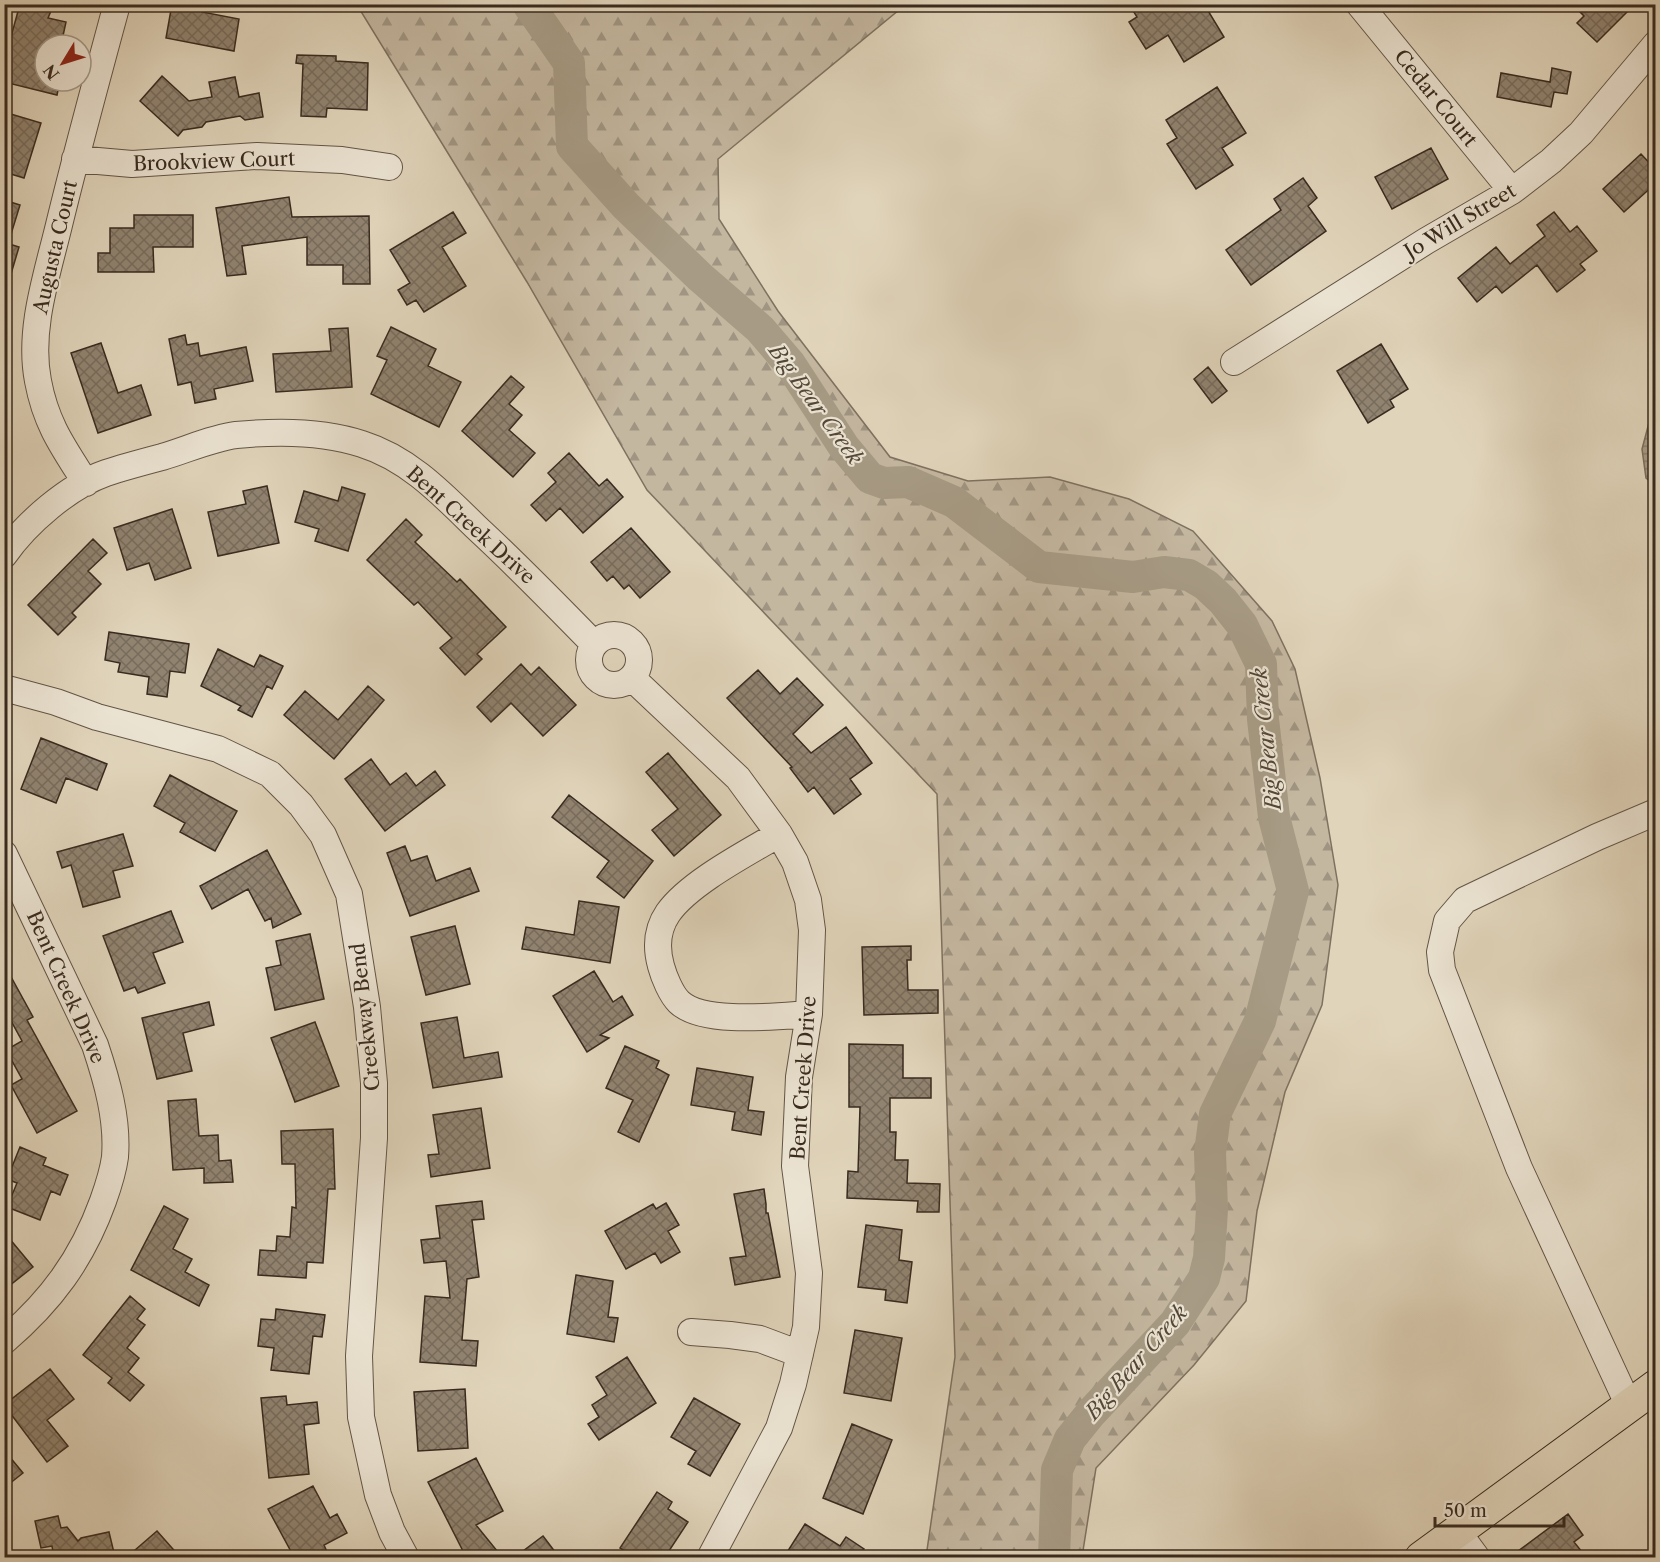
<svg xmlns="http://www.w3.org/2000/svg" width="1660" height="1562" font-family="'Libre Caslon Text',serif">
<defs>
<pattern id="forest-firs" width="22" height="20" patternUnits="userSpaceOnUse" patternTransform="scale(1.5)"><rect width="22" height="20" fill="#c4b7a0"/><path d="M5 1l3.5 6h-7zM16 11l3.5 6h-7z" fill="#a09582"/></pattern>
<pattern id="water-rules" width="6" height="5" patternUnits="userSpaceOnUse" patternTransform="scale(1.5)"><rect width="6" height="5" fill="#a79b85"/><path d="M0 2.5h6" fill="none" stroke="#897f6c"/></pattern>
<pattern id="building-cross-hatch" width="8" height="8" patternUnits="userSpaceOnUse" patternTransform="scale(1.5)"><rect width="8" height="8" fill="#908370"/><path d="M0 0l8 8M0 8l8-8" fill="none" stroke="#776b5b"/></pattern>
</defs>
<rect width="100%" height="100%" fill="#e0d4ba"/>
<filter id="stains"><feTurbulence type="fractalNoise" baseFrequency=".00333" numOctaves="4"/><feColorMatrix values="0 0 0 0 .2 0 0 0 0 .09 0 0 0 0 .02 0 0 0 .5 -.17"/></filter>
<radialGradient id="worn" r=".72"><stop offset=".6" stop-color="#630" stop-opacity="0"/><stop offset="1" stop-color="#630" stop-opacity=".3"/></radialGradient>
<path fill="url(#forest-firs)" stroke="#7e7160" stroke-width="1.5" d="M 357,5 L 905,5 L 718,159 L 719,219 L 778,311 L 890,457 L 968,481 L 1050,477 L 1129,499 L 1193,531 L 1272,621 L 1295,669 L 1320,778 L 1338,885 L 1322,1005 L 1285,1092 L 1257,1211 L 1246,1301 L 1194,1365 L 1096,1468 L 1082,1557 L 926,1557 L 955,1357 L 937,794 L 647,490 L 527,282 Z"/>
<path fill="url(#water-rules)" stroke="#7b6e5c" stroke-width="1.5" d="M 1655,415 L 1655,485 L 1646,478 L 1642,449 L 1650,419 Z"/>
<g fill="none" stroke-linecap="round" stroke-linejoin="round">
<path stroke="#a79b85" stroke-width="32" d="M 528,4 L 569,63 L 572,146 L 626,206 L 700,277 L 760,329 L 790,364 L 844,447 L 870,478 L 884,483 L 908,482 L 954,502 L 1039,567 L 1133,577 L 1164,572 L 1189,575 L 1206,585 L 1223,601 L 1242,625 L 1261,664 L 1263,719 L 1274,817 L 1293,891 L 1260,1021 L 1215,1114 L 1210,1153 L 1212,1209 L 1209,1258 L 1204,1278 L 1175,1323 L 1091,1413 L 1070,1439 L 1057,1470 L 1054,1558"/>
</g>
<path fill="url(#building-cross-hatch)" stroke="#392b1f" stroke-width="1.5" d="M 20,4 L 54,4 L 48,18 L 66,22 L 61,45 L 45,45 L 45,81 L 60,81 L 57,95 L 4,82 L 4,43 L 9,44 Z
M 172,4 L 204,4 L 202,12 L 239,19 L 234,51 L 166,38 Z
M 1129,4 L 1204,4 L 1224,37 L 1184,62 L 1168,35 L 1146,49 L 1129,22 L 1137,17 Z
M 1572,4 L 1635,4 L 1597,42 L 1577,23 L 1584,16 Z
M 297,55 L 336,56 L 336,61 L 368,63 L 367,110 L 327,108 L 326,117 L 301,116 L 303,64 L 296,63 Z
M 1552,68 L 1571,72 L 1567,94 L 1554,92 L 1551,107 L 1497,97 L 1501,73 L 1550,82 Z
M 162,76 L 189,101 L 212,97 L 209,82 L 235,77 L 239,97 L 259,93 L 263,117 L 245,120 L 240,116 L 206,122 L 202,127 L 183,130 L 178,136 L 140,101 Z
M 1217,87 L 1246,133 L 1222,148 L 1233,165 L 1196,189 L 1167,144 L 1177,138 L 1166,120 Z
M 4,112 L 41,123 L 24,178 L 4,172 Z
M 1431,148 L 1448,179 L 1392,209 L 1375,177 Z
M 1641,154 L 1656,170 L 1656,183 L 1624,212 L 1603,189 Z
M 1303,178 L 1317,198 L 1308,206 L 1326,231 L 1251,285 L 1226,250 L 1281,210 L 1274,199 Z
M 289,197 L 292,217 L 369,216 L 370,284 L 343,284 L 343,265 L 307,265 L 307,237 L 242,246 L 246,274 L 227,276 L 216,208 Z
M 4,200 L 20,205 L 8,244 L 6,243 L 19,247 L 8,284 L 4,283 Z
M 453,212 L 466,233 L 442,247 L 466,286 L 424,312 L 416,300 L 407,305 L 398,290 L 410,283 L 390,250 Z
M 1554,212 L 1570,232 L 1577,226 L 1597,251 L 1580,264 L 1585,270 L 1557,292 L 1537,265 L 1502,293 L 1496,286 L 1477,302 L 1458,278 L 1496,247 L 1510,264 L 1545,236 L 1537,225 Z
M 134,215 L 193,215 L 193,247 L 153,247 L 154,272 L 98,272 L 98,253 L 110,253 L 110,228 L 134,228 Z
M 391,327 L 436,349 L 428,366 L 461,382 L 439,427 L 371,394 L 387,360 L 377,356 Z
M 348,328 L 352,387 L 276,392 L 273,354 L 331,351 L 329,329 Z
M 185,335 L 187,345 L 198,343 L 200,356 L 246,347 L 253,381 L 214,389 L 216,399 L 195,403 L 191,382 L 178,385 L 169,339 Z
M 101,343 L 118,393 L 141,385 L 151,415 L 98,433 L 71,353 Z
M 1381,344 L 1408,389 L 1390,400 L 1394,407 L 1368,423 L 1337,371 Z
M 1208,367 L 1227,391 L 1212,403 L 1194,379 Z
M 511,376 L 524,387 L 509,404 L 522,415 L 509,430 L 535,453 L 513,477 L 462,431 Z
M 569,453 L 599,486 L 607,479 L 623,497 L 583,533 L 560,508 L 546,521 L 531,505 L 556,482 L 548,473 Z
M 267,486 L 279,543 L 218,556 L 208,512 L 246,504 L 243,491 Z
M 342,487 L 365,494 L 348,551 L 315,541 L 319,529 L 295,522 L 304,491 L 338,501 Z
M 172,509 L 191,568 L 155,580 L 149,563 L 127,570 L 114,528 Z
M 406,519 L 422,535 L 415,542 L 457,582 L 460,579 L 506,627 L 477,654 L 482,659 L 465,675 L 440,648 L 452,638 L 418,602 L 414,605 L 367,560 Z
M 631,528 L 670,572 L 640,598 L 629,585 L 624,589 L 613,576 L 607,581 L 591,562 Z
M 93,539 L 107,553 L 88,571 L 101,584 L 72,613 L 76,617 L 58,635 L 28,605 Z
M 109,632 L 189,644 L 185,673 L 170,671 L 167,697 L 147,694 L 149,677 L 118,672 L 120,663 L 105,660 Z
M 218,649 L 254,667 L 260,655 L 283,666 L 272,689 L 267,686 L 252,717 L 238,710 L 241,706 L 201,686 Z
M 521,664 L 531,675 L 539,667 L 576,705 L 543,736 L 511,703 L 491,722 L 477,707 Z
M 758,670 L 780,694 L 797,678 L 823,705 L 793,734 L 811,753 L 846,727 L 872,763 L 850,779 L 861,794 L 834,814 L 814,787 L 808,792 L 790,768 L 792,767 L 727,698 Z
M 368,686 L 384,700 L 334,759 L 284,715 L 305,691 L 338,720 Z
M 41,738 L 107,764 L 97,790 L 66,778 L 56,803 L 21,789 Z
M 668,753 L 721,815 L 674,856 L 652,830 L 678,809 L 646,772 Z
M 371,759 L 390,785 L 406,773 L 416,786 L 435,771 L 445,785 L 385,831 L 345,779 Z
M 170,775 L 237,811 L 215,851 L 180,832 L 185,823 L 154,806 Z
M 569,795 L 653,861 L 624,898 L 597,877 L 609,861 L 552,817 Z
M 123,834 L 133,866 L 113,871 L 120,897 L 83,907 L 71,865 L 62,868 L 57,852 Z
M 405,846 L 411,861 L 427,856 L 436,881 L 470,868 L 479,891 L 410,916 L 387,853 Z
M 267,850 L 301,914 L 273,928 L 271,918 L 265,921 L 248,889 L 212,909 L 200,886 Z
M 579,901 L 619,907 L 610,963 L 522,949 L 526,927 L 574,935 Z
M 171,911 L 183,942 L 153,953 L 165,983 L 138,993 L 135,987 L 124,991 L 103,936 Z
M 455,926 L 470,984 L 426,995 L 411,937 Z
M 310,934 L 324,999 L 275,1010 L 266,968 L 281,965 L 276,941 Z
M 911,946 L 911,960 L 907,960 L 908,990 L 938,990 L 938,1013 L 864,1015 L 862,947 Z
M 4,964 L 33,1017 L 27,1020 L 77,1111 L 37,1133 L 11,1085 L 22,1079 L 6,1050 L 22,1041 L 4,1008 Z
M 594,971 L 613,1002 L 622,996 L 633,1015 L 600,1035 L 609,1038 L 587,1052 L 553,996 Z
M 209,1002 L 214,1025 L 183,1033 L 192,1071 L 157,1079 L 142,1018 Z
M 457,1017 L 464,1058 L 498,1052 L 502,1077 L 433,1088 L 421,1023 Z
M 315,1022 L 339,1086 L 295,1102 L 271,1038 Z
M 849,1044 L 903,1045 L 903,1078 L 931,1078 L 931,1098 L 890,1098 L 890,1132 L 896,1132 L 895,1160 L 908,1160 L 907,1183 L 940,1184 L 939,1212 L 917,1212 L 918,1201 L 847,1198 L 848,1171 L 858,1172 L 860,1107 L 849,1107 Z
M 625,1046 L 659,1061 L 656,1068 L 669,1075 L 639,1142 L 618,1132 L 633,1100 L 606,1088 Z
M 697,1068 L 753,1077 L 748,1110 L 764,1112 L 761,1135 L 732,1130 L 735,1112 L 691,1105 Z
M 196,1099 L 199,1136 L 218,1135 L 219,1161 L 231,1160 L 233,1182 L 204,1183 L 204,1168 L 173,1170 L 168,1101 Z
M 481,1108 L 490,1168 L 431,1177 L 428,1155 L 439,1154 L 433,1115 Z
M 333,1129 L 335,1189 L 328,1189 L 323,1263 L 307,1262 L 306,1278 L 258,1275 L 260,1250 L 276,1251 L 277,1236 L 290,1237 L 292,1207 L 296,1208 L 295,1164 L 282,1164 L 281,1131 Z
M 20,1147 L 46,1158 L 43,1165 L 68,1175 L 60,1195 L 51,1191 L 40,1220 L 7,1207 L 17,1183 L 7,1179 Z
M 764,1189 L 766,1204 L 766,1213 L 768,1213 L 780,1277 L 735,1285 L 730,1258 L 746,1256 L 734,1194 Z
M 482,1201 L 484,1219 L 472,1220 L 479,1277 L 467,1279 L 462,1340 L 478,1341 L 476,1366 L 420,1362 L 425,1296 L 450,1298 L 446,1261 L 424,1263 L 421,1240 L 440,1238 L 436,1206 Z
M 666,1203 L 679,1225 L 668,1231 L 680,1252 L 661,1263 L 655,1253 L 626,1269 L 605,1231 L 653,1204 L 656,1209 Z
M 164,1206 L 188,1219 L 173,1249 L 192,1259 L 185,1272 L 209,1285 L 199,1306 L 131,1270 Z
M 866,1225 L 902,1230 L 899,1260 L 912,1262 L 907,1303 L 885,1300 L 886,1290 L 858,1287 Z
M 4,1232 L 33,1267 L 4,1290 Z
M 576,1275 L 613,1281 L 608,1317 L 618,1318 L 614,1342 L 567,1334 Z
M 130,1296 L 145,1309 L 137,1319 L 145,1325 L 127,1348 L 139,1358 L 128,1372 L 144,1385 L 130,1401 L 108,1383 L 112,1378 L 83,1355 Z
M 276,1309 L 325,1315 L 322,1337 L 313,1336 L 309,1374 L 271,1370 L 274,1348 L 258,1346 L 261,1319 L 275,1320 Z
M 855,1330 L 902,1338 L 891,1401 L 844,1393 Z
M 627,1357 L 656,1403 L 599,1440 L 588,1424 L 599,1417 L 592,1405 L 607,1395 L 596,1377 Z
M 50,1369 L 74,1399 L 47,1420 L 68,1446 L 47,1462 L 4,1405 Z
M 465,1389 L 468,1448 L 418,1451 L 414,1392 Z
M 286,1396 L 287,1405 L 317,1402 L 319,1423 L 304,1425 L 309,1474 L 269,1478 L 261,1398 Z
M 694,1398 L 740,1424 L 710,1476 L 688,1464 L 696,1451 L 671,1437 Z
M 852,1424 L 892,1440 L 863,1514 L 823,1498 Z
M 4,1450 L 23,1473 L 4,1488 Z
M 476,1458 L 503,1511 L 476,1525 L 502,1557 L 466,1557 L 428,1482 Z
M 313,1486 L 330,1518 L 337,1514 L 347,1533 L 324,1545 L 328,1554 L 321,1557 L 294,1557 L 268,1509 Z
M 657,1492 L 672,1502 L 668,1509 L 688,1522 L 665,1557 L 634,1557 L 620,1548 Z
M 1568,1514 L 1583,1535 L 1574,1542 L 1586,1557 L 1510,1557 Z
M 58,1516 L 61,1528 L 67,1527 L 78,1541 L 81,1538 L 109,1532 L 115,1557 L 54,1557 L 52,1546 L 41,1548 L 35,1521 Z
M 805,1524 L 840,1546 L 846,1537 L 864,1549 L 859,1557 L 784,1557 Z
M 157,1531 L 180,1557 L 127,1557 Z
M 543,1536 L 559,1557 L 515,1557 Z"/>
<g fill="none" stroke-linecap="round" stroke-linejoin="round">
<g stroke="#635546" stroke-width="28">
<path id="minor" d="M 1359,4 L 1512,191
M 75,159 L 132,164 L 257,156 L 342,160 L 389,167
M 1234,362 L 1426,241 L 1512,191 L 1551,161 L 1581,133 L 1656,44
M 86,483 C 63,447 46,424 38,381 C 28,330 47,275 59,225 C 77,151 97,78 117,4
M 4,555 C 26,523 69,486 106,473 C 124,467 143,462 162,457 C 186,450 212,438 236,435 C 277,431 323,431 362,444 C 410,459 444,496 478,529 C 518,566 556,605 594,644
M589 660a25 25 0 1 1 50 0a25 25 0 1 1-50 0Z
M 632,678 L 738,778 L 779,834 L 795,862 L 808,900 L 812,930 L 809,1014 L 799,1077 L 795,1166 L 809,1273 L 806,1327 L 793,1384 L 779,1428 L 710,1558
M 4,688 L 56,702 L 97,717 L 218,749 L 270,774 L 301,805 L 323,835 L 349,894 L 367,1007 L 374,1083 L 374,1138 L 359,1356 L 361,1417 L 378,1495 L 392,1532 L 406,1558
M 779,834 C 747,853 689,883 668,913 C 657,929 656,948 661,966 C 664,977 671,994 679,1002 C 703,1025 777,1016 809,1014
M 4,854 L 95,1045 C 107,1081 118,1119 115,1157 C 113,1172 108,1187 103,1201 C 82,1259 51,1301 4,1341
M 691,1332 L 730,1335 L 760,1339 L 800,1354
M 1629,1406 L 1519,1168 L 1442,970 L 1440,952 L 1447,921 L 1465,900 L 1597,837 L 1656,812
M 1457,1531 L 1477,1558"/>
</g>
<g stroke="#392b1f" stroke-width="34">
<path id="major" d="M 1421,1558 L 1656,1386"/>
</g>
<use href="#minor" stroke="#ebe3d2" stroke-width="26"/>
<use href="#major" stroke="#e0d4ba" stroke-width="32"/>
</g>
<g text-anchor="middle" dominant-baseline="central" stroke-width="4.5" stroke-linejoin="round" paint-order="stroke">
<g font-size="20" fill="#392b1f" stroke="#ebe3d2">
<text transform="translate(1436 98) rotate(51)">Cedar Court</text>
<text transform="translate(214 161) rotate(-2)">Brookview Court</text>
<text transform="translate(1460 221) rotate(-31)">Jo Will Street</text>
<text transform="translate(55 247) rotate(-77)">Augusta Court</text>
<text transform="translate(471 525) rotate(42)">Bent Creek Drive</text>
<text transform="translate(66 987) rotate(66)">Bent Creek Drive</text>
<text transform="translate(365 1017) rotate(-96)">Creekway Bend</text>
<text transform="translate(803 1078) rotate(-86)">Bent Creek Drive</text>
</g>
<g font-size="21" font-style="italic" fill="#544738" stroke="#ebe3d2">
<text transform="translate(816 404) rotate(54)">Big Bear Creek</text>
<text transform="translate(1266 739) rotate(-96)">Big Bear Creek</text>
<text transform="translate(1136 1362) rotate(-49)">Big Bear Creek</text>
</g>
</g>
<rect width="1660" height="1562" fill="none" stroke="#e0d4ba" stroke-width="24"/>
<rect x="6" y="6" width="1648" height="1550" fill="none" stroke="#392b1f" stroke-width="3"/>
<rect x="12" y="12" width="1636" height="1538" fill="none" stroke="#392b1f" stroke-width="1.5"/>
<g transform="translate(63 63) rotate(232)"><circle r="28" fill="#ebe3d2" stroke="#a4998a" stroke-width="1.5"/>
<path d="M0-4.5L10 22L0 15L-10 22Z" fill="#8f2418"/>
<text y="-9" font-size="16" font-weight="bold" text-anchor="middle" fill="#392b1f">N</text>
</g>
<path d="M1435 1517v9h129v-9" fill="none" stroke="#392b1f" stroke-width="3"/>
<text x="1444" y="1517" font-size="18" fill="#392b1f" stroke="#ebe3d2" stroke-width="4.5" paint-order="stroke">50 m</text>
<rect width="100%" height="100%" filter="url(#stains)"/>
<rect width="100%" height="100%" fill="url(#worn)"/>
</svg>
